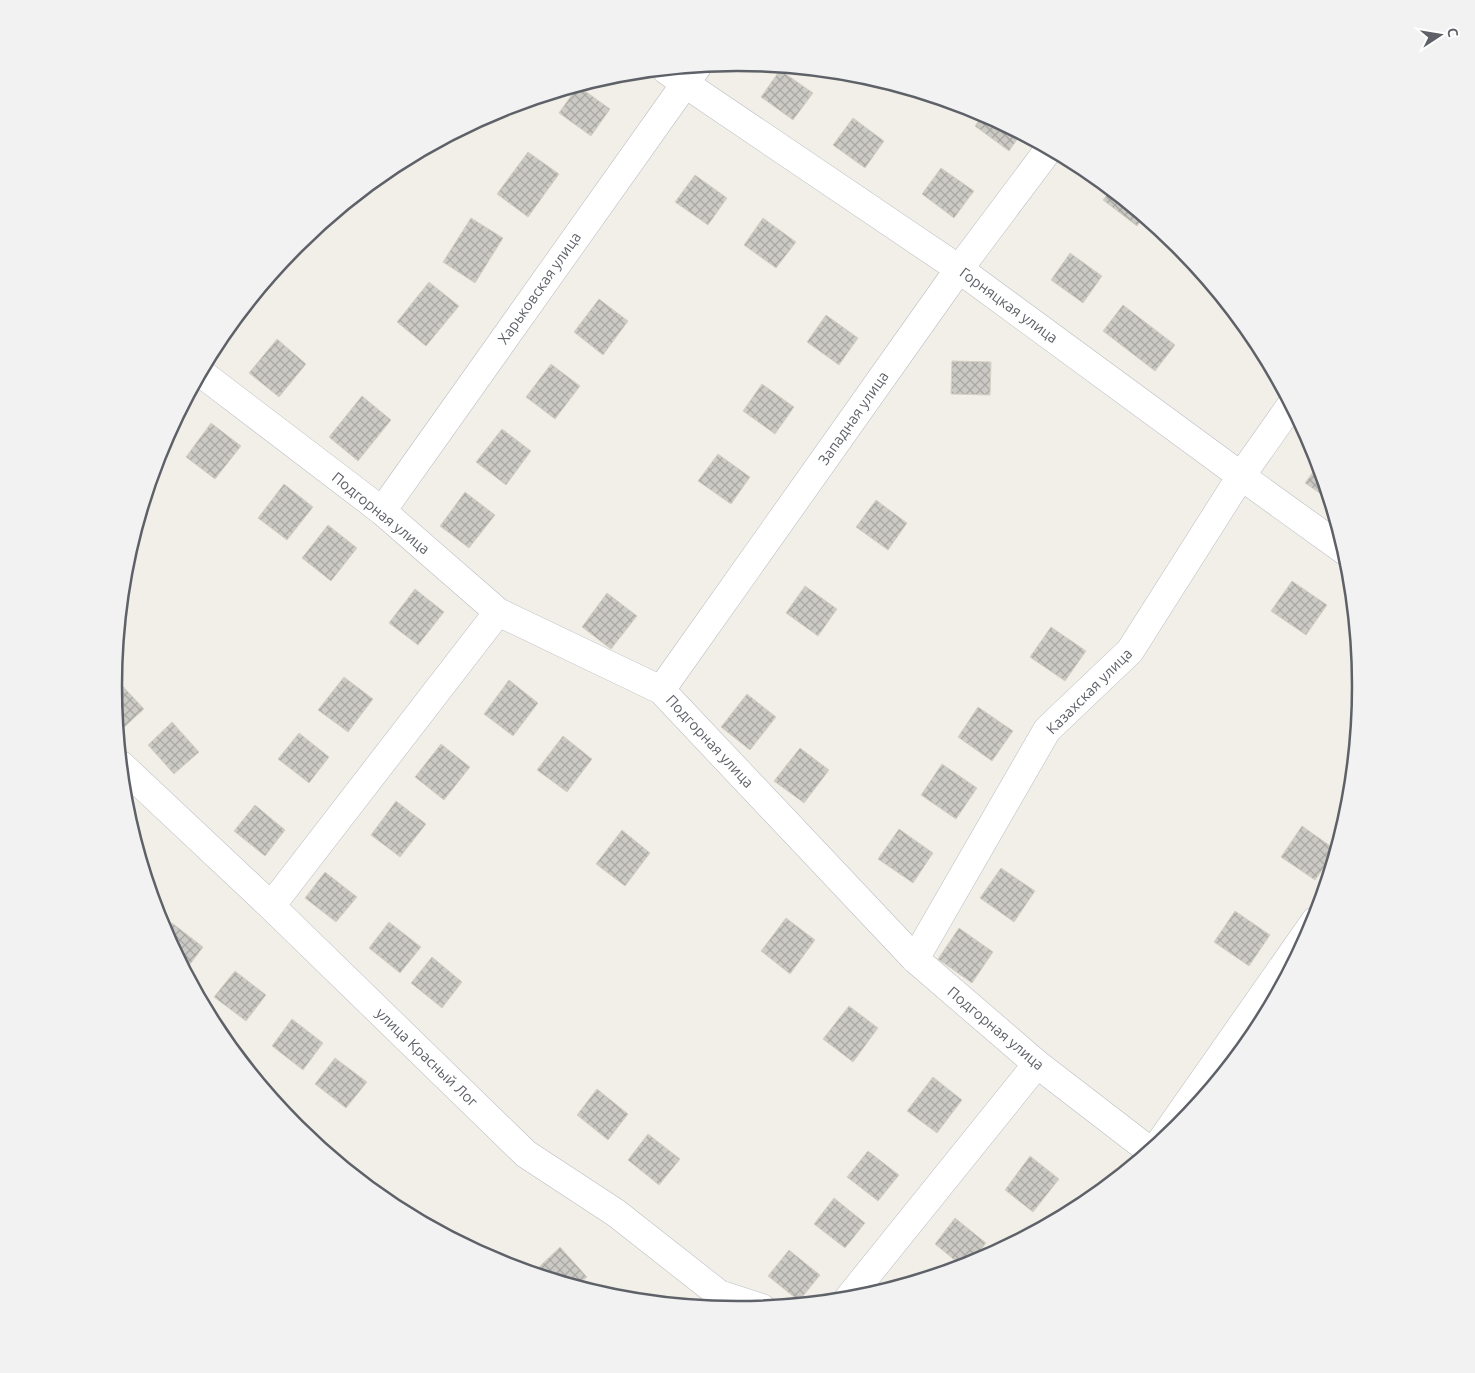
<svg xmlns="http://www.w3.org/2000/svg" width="1475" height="1373" font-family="Ubuntu,sans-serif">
<defs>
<pattern id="building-cross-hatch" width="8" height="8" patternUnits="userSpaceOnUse" patternTransform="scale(1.25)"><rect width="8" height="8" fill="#cccac4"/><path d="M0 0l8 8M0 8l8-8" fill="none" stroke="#a9a7a3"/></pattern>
</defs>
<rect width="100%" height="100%" fill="#f1efe7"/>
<path fill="url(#building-cross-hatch)" stroke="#d6d1c5" d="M 780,70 L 813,93 L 793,120 L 761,97 Z
M 578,86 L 610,109 L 591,136 L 559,113 Z
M 984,114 L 1021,134 L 1009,151 L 975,126 Z
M 853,118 L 884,141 L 865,168 L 833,145 Z
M 528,152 L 559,174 L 528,217 L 497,194 Z
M 941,168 L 974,191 L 954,218 L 922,194 Z
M 695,175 L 727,198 L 708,225 L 675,202 Z
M 1111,190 L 1144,216 L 1137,226 L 1103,200 Z
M 471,218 L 503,238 L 475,283 L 443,262 Z
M 763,218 L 796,242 L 776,268 L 744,245 Z
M 1070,253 L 1102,276 L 1083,303 L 1051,280 Z
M 429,282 L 459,306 L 426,346 L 397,322 Z
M 599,299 L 628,321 L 603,355 L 574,332 Z
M 1123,305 L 1175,345 L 1155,371 L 1103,331 Z
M 826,315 L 858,338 L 839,365 L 807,342 Z
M 277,339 L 306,364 L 279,397 L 249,373 Z
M 952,361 L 991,362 L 990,395 L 951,394 Z
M 551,364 L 580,386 L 555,419 L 526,397 Z
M 762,384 L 794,407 L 775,434 L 743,411 Z
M 362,396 L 391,420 L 358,461 L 329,437 Z
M 211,423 L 241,446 L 215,479 L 186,457 Z
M 502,429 L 531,451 L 506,485 L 476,462 Z
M 718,454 L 750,477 L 731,504 L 698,481 Z
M 1319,464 L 1330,500 L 1305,483 Z
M 284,484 L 313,507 L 287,540 L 258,518 Z
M 465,492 L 495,515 L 469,548 L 440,526 Z
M 876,500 L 907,523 L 888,550 L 856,527 Z
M 328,525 L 357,548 L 331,581 L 302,558 Z
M 1292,581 L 1327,605 L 1306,635 L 1271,611 Z
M 805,586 L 837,609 L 818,636 L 786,613 Z
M 415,589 L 444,612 L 418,645 L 389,623 Z
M 607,593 L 637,616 L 611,649 L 582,627 Z
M 1051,627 L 1086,651 L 1065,681 L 1030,657 Z
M 344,677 L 373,699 L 348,732 L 318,710 Z
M 117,680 L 144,709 L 120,731 L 118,729 L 114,686 L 114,683 Z
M 509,680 L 538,703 L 513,736 L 484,714 Z
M 747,694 L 776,717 L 750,750 L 721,727 Z
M 978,707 L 1013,731 L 992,761 L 958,737 Z
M 172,722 L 199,752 L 174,774 L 148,745 Z
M 299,733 L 329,757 L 309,783 L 278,759 Z
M 563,736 L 592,759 L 567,792 L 537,770 Z
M 441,744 L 470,767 L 444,800 L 415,777 Z
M 800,748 L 829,770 L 804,803 L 774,781 Z
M 942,764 L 977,788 L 956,819 L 921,795 Z
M 396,801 L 426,824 L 400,857 L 371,835 Z
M 255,805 L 285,830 L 265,856 L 234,831 Z
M 1302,826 L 1336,850 L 1315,880 L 1281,857 Z
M 899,829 L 933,853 L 913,883 L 878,859 Z
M 622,830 L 650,853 L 625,886 L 596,864 Z
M 1001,868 L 1035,891 L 1014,922 L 980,898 Z
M 325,872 L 357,897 L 336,922 L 305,898 Z
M 1235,911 L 1270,935 L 1249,966 L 1214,942 Z
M 786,918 L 815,940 L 790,974 L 761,951 Z
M 389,922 L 421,947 L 400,973 L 369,948 Z
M 172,923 L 203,947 L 185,971 L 165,932 Z
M 959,928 L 993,952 L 972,983 L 938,959 Z
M 432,957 L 462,982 L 442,1008 L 411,983 Z
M 235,971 L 266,995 L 246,1021 L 214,997 Z
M 849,1006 L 878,1028 L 853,1062 L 823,1039 Z
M 292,1019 L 323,1043 L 303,1070 L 272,1046 Z
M 335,1058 L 367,1082 L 346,1108 L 315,1084 Z
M 933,1077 L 962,1100 L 937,1133 L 907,1111 Z
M 597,1089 L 628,1114 L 608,1140 L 577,1115 Z
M 648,1134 L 680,1159 L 659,1185 L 628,1160 Z
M 868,1151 L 899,1175 L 878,1201 L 847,1177 Z
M 1030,1156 L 1059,1179 L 1033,1212 L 1005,1190 Z
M 834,1198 L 865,1223 L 845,1248 L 814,1224 Z
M 955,1218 L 986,1243 L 968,1265 L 963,1267 L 935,1244 Z
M 560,1247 L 587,1277 L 576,1286 L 542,1276 L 536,1270 Z
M 789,1250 L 820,1275 L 799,1301 L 768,1276 Z"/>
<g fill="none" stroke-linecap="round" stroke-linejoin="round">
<g stroke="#b9bcc1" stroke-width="29">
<path id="street" d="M 666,70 L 684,83 L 959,269 L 1241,476 L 1345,551
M 201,373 L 382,511 L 498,612 L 661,690 L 915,959 L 1037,1064 L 1150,1151
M 382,511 L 697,67
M 661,690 L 959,269 L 1049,149
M 121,765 L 271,906 L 526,1154 L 616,1213 L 719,1294 L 762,1308
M 271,906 L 498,612
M 915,959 L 1047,730 L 1130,651 L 1241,476 L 1291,405
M 1159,1144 L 1315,921
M 847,1300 L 1037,1064"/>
</g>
<use href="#street" stroke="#fff" stroke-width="28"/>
</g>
<g text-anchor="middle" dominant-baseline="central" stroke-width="4" stroke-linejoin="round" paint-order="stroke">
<g font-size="15" fill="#5e6268" stroke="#fff">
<text transform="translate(539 288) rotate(-55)">Харьковская улица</text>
<text transform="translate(1009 305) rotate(36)">Горняцкая улица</text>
<text transform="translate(853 418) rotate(-55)">Западная улица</text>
<text transform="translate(381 513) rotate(39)">Подгорная улица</text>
<text transform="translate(1089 691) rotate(-45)">Казахская улица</text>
<text transform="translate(710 741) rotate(47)">Подгорная улица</text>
<text transform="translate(996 1028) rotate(40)">Подгорная улица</text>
<text transform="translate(427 1057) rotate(44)">улица Красный Лог</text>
</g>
</g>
<path d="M0 0H1475V1373H0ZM122 686a615 615 0 1 1 1230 0a615 615 0 1 1-1230 0Z" fill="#f2f2f3" fill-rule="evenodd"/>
<path fill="none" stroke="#5e6268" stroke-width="2.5" d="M122 686a615 615 0 1 1 1230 0a615 615 0 1 1-1230 0Z"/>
<g transform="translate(1440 35) rotate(78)" stroke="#ffffff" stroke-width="4" paint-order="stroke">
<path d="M0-4L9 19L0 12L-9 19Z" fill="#5e6268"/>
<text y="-8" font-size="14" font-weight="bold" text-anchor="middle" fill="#5e6268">С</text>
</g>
</svg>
